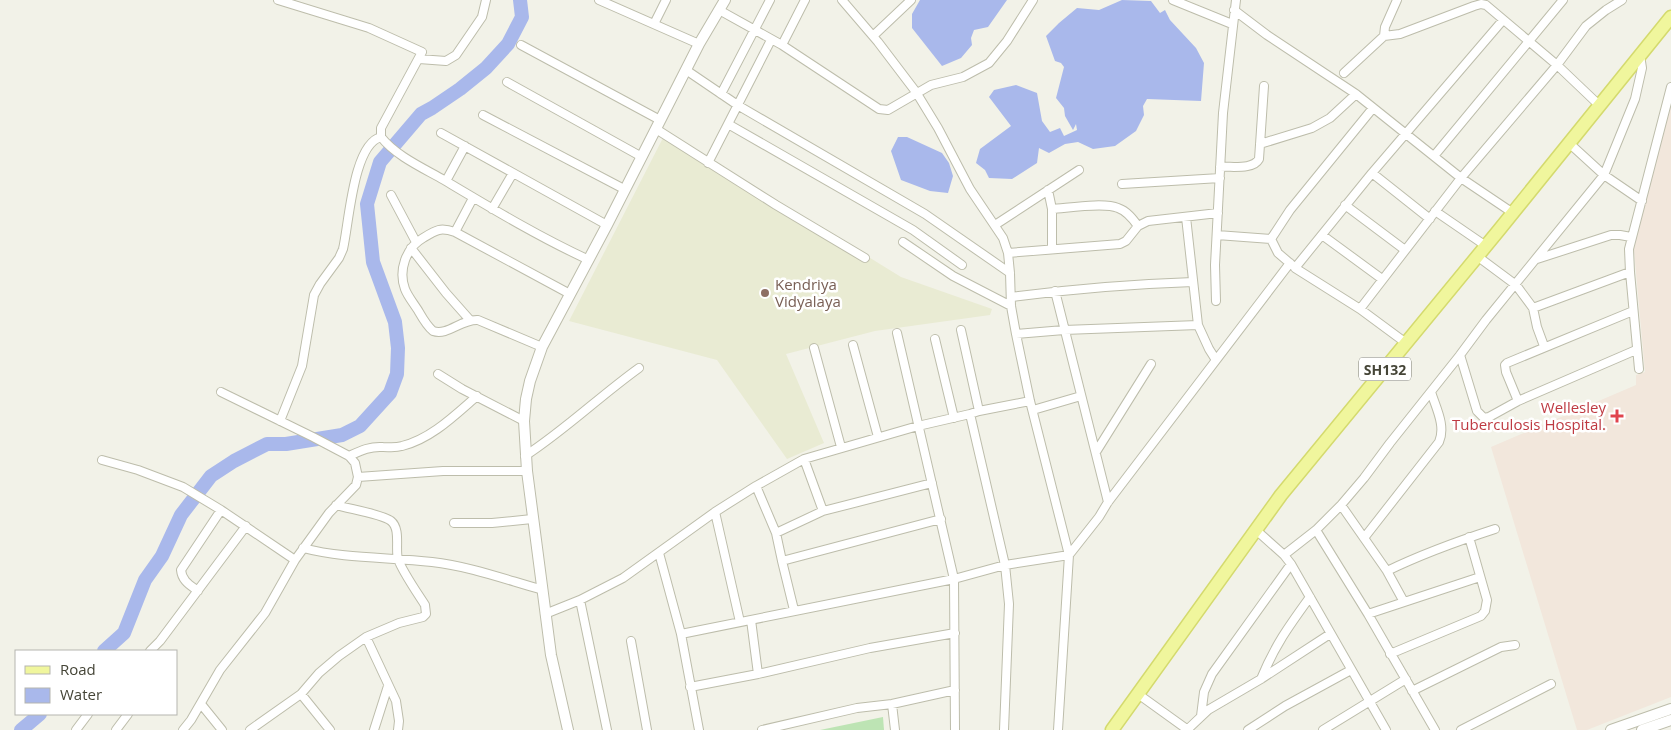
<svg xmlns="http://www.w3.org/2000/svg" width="1671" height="730" font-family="'Open Sans',sans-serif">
<rect width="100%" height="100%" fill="#f2f2e8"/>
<path fill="#e9ebd3" d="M 666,132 L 901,277 L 992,309 L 990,315 L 875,331 L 786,354 L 824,443 L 787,459 L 717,360 L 569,321 Z"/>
<path fill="#f2e7dc" d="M 1671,105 L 1671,697 L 1587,730 L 1577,730 L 1491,447 L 1636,385 L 1636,375 L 1645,372 L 1633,239 Z"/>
<path fill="#bde4b4" d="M 883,717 L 884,730 L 820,730 Z"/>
<path fill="#a9b8eb" d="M 920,0 L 1007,0 L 988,27 L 974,30 L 971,38 L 972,45 L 961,58 L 942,66 L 912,28 L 912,14 Z
M 1122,0 L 1151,1 L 1160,13 L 1165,10 L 1170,20 L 1196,48 L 1204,63 L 1201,101 L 1147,99 L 1143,106 L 1144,115 L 1136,131 L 1115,146 L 1093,149 L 1078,142 L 1065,144 L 1049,153 L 1039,148 L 1037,163 L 1012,179 L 989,178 L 985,170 L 976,163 L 980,149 L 1011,126 L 989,97 L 994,90 L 1016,85 L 1037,93 L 1042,121 L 1050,132 L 1060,128 L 1064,136 L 1077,130 L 1076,124 L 1073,130 L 1065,116 L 1064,108 L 1056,98 L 1064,67 L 1061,63 L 1055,61 L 1046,36 L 1059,23 L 1077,8 L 1099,10 Z
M 898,137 L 907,137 L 942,153 L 949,163 L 953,176 L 948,193 L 930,191 L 901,180 L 891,151 Z"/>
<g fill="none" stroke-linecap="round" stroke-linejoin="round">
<path stroke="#a9b8eb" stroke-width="14" d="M 104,651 L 124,633 L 145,580 L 162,556 L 181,515 L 211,476 L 234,461 L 267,444 L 286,444 L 342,435 L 360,426 L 390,393 L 397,374 L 398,348 L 395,322 L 373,262 L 367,204 L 380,162 L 421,114 L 432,108 L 460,89 L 486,68 L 508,44 L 522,17 L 520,0
M 21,730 L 40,714"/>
<g stroke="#bdbdab" stroke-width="10">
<path id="minor" d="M 278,0 L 369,28 L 422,52 L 381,128 L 381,137 C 396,156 423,168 444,180 C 491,208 539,237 589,260
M 599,0 L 699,44
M 842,0 L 878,42 L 916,92 L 938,128 L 970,189 L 1003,238 L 1008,253 L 1010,273 L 1011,306 L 1016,334 L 1030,401 L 1069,555 L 1058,730
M 1173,0 L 1232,24
M 719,10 L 782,45 L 879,109 L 888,110 L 931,85 L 963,77 L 989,63 L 1007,41 L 1033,0
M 1234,10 L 1267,35 L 1356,94 L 1461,178 L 1513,213
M 654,24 L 666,0
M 873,36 L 911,0
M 1384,36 L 1400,34 L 1474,6 L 1481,4 L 1486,5 L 1557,65 L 1599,105
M 521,45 L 660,120
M 782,45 L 805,0
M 419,59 L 446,61 L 456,55 L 482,17 L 486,0
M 686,70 L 739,106 L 925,214 L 1010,273
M 1344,73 L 1384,36 L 1385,27 L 1397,0
M 507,82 L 642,157
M 721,94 L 770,0
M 483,115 L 624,189
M 728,124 L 913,230 L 962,265
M 656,129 L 776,205 L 865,258
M 441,133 L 607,225
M 1569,143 L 1604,175 L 1635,99 L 1642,68 L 1640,55
M 1260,144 L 1312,128 L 1330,118 L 1356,94
M 1434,156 L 1563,0
M 708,163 L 771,40
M 1220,167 C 1232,166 1253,170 1259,159 L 1264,86
M 1372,173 L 1430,219
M 446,181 L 465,146
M 1122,184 L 1220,178
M 1048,190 L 1052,209 L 1052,248
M 391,195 L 416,242
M 1345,205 L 1405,250
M 492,209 L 513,173
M 1052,209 C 1068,208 1104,202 1118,208 C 1127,211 1133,219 1138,226
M 1435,211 L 1486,246
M 1186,217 L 1198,325 L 1209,349 L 1216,360
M 995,225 L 1079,170
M 455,232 L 473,198
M 1217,235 L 1271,239
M 1322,235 L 1382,279
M 903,242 L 953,276 L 1011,306
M 411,248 L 446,293 L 469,319
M 1008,253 L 1120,244 L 1126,241 L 1138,226 L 1148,221 L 1218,213
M 1477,256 L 1516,285 L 1533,308 L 1537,327 L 1544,346
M 1537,259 L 1611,235 L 1620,235 L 1631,237
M 1292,265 L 1278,253 L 1271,239 L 1290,210 L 1373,108
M 1055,291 L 1108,502
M 1011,297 C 1072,289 1132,284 1193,282
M 1216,301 L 1215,265 L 1223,113 L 1236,0
M 1533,308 L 1630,272
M 1360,309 L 1461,178 L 1557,65 L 1586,26 L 1606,10 L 1622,0
M 961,330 L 979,411
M 897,333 L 954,579 L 955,730
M 1016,334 L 1064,330 L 1198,325
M 935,339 L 954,418
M 1406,343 L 1360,309 L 1295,268 L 1372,173 L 1503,20
M 853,345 L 878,437
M 542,347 L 478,320 C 461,319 448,336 433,331 C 427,326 423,319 419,312 C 415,305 408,297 405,289 C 398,270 406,248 423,238 C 436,230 440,227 455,232 L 570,294
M 814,348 L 841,447
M 1460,355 L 1477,411 L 1484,418 L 1489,417 L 1518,401 L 1636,350
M 1639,369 L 1630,272 L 1629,249 L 1671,87
M 438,374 L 462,389 L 524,421
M 1518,401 L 1506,372 L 1505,365 L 1507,363 L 1633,311
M 1033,410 L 1081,396
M 970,414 L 1005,565 L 1009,604 L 1004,730
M 280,421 L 302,366 L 314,295 L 320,284 L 339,258 L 343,249 C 349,224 353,144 381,137
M 1096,452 L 1151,364
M 349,456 C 360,451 370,446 383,447 C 390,447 395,448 402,446 C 431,439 455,415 477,396
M 525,456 C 565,430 600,396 639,368
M 804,459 L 823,511
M 102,460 L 138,470 L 183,487 L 221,510 L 295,560
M 358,477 L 443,471 L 527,471
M 756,486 L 776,533 L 782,561
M 1341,505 L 1387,571 L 1404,602
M 715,512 L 740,622
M 454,523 L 492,523 L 532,519
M 1256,530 L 1284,555 L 1291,564 L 1386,730
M 1316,530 L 1368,614 L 1435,730
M 776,533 L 823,511 L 932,483
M 1364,538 L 1439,442 C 1446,426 1436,408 1431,392
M 303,548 C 345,559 389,557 432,562 C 469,566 507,580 543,590
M 659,553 L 681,634 L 699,730
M 1284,555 L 1316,530 L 1341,505 L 1364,478 L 1390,443 L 1460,355 L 1486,320 L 1604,175 L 1642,201
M 1387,571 C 1422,554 1458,541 1495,529
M 198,591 C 190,585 182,581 181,570 L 221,510
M 580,600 L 607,730
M 794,610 L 782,561 L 941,519
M 545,614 L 580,600 L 623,578 L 715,512 L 756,486 L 804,459 L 918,426 L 970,414 L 979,411 L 1030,401
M 1368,614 L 1480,577
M 751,620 L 758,674
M 681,634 L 954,579 L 1005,565 L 1069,555 L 1099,517 L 1108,502 L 1290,263
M 366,637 L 396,701 L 399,721 L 398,730
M 631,641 L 647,730
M 150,651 L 160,641 L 246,526
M 1390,654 L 1481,616 L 1485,611 L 1487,600 L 1469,537
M 1261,679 C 1275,645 1289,626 1310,597
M 690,687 L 758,674 L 870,648 L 955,633
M 1412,691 L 1501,647 L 1515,645
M 301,694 L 330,730
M 1138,694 L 1188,730
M 201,704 L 222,730
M 892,704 L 895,730
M 1201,716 L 1204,692 L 1212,674 L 1291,564
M 1188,729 L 1208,710 L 1261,679 L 1330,634
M 76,730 L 88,714
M 116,730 L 128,714
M 183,730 L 191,720 L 220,670 L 265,613 L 295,560 L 329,513 L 356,485 L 358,477 L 355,463 L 349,456 L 313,437 L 221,392
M 250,730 L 301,694 L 319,673 L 339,656 L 366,637 L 399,623 L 423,617 L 426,614 L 425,605 C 418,594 402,571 398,559 C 395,549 401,529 391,521 C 382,514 349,509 336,505
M 374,730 L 388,686
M 762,730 L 857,708 L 892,704 L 955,690
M 1248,730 L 1285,706 L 1351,670
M 1323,730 L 1406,679
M 1461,730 L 1551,684"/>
</g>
<g stroke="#bdbdab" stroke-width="12">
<path id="tertiary" d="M 568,730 L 551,655 L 527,471 L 524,421 L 526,399 L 530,381 L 542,347 L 607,225 L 699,44 L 725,0
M 1611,730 L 1671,709
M 1642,730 L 1671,720"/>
</g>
<g stroke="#d4da6e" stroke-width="15">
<path id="primary" d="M 1112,730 L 1281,495 L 1499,230 L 1671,17"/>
</g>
<use href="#minor" stroke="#fff" stroke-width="8"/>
<use href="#tertiary" stroke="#fff" stroke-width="10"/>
<use href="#primary" stroke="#f0f69d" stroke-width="12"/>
</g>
<circle fill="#8d6e63" stroke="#fff" stroke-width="2" cx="765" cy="293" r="5"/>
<path fill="#e0444e" stroke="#fff" stroke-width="2" d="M1614.5 408.5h5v5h5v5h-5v5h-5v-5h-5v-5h5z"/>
<g text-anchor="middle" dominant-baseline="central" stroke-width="5" stroke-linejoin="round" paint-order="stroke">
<rect fill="#fff" stroke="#7d7d73" stroke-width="1" x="1359" y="357.5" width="52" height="23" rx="4"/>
<g font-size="14" font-weight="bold" fill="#454537">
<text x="1385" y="369">SH132</text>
</g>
<g font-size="15" fill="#785e54" stroke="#fff" text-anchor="start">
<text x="775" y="284">Kendriya<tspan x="775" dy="17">Vidyalaya</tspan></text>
</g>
<g font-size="15" fill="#be3a42" stroke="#fff" text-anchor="end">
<text x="1606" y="407">Wellesley<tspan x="1606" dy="17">Tuberculosis Hospital.</tspan></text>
</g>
</g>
<rect x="15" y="650" width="162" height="65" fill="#ffffff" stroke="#b5b5af"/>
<rect x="25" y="666" width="25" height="8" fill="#f0f69d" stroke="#b5b5af"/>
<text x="60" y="675" font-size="15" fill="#454537">Road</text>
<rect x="25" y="688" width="25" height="15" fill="#a9b8eb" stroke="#b5b5af"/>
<text x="60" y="700" font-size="15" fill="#454537">Water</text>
</svg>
